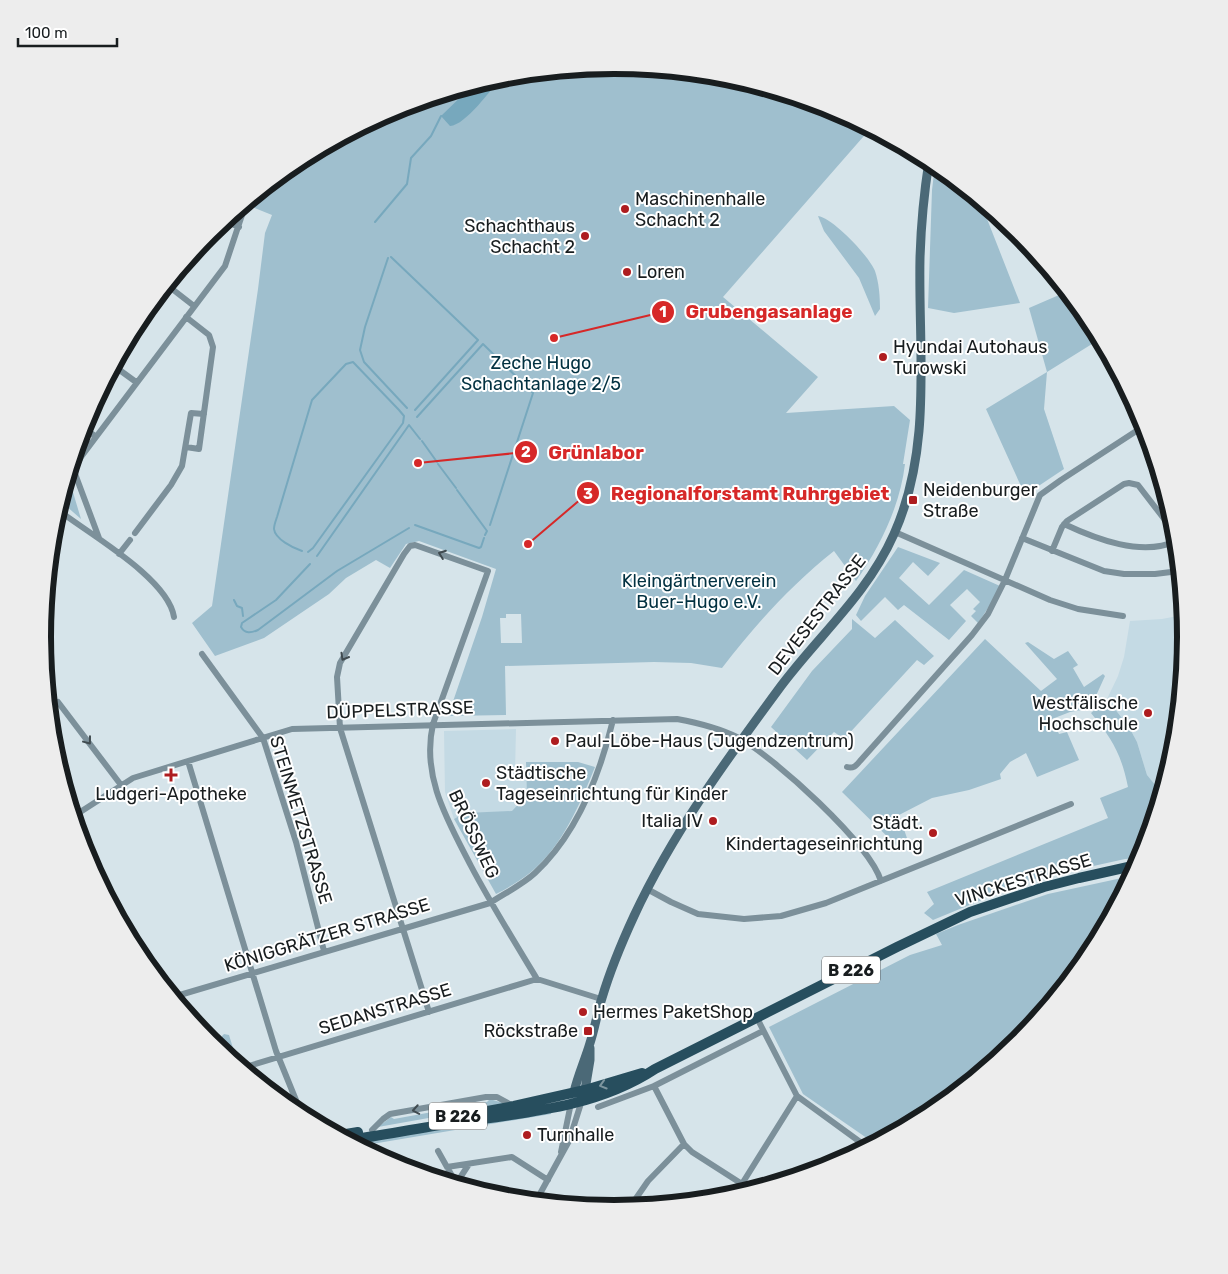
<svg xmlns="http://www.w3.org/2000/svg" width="1228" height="1274" font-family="Rubik,sans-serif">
<rect width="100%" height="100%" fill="#d6e4ea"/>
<path fill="#c4dae4" d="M 1183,615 L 1185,637 L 1174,749 L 1161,792 L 1147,775 L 1137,742 L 1129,727 L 1107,699 L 1118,676 L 1124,657 L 1130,621 L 1162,619 Z
M 516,729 L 515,773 L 527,773 L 527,795 L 512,812 L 464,813 L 454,819 L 445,792 L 444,731 Z"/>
<path fill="#9fbfce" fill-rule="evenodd" d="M 614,66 L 726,77 L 833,109 L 870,129 L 723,297 L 818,377 L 786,413 L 894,406 L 910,420 L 903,464 L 905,464 C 900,506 880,547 856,581 L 834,551 C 790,586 756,624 722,668 L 691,663 L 654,662 L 505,666 L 506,715 L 448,716 L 482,617 L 496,569 L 419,541 L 406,544 L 390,568 L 376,560 L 346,578 L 329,594 L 264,638 L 215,656 L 192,623 L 212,606 L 258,289 L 265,233 L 272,215 L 250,206 L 251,199 L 297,162 L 396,109 L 503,76 ZM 506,614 L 521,614 L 522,643 L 501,643 L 500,618 L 506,618 Z
M 935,165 L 980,201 L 1020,303 L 954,313 L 928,308 L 932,190 Z
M 818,216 C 833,218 869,256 875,271 C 879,283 880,296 880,309 L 875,316 L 859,278 L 824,231 Z
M 1066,292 L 1089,320 L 1100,339 L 1047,372 L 1044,409 L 1064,469 L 1025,495 L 986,409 L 1047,372 L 1029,308 Z
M 72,489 L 81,519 L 65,505 L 64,501 Z
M 898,547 L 940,563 L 928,576 L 913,562 L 899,578 L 929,605 L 964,570 L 1000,586 L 990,605 L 978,623 L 971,616 L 976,611 L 973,609 L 980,602 L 967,589 L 950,605 L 966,621 L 949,640 L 904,605 L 898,610 L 885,597 L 861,621 L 856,615 L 865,596 Z
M 852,619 L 875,638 L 895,620 L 934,656 L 924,665 L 917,660 L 844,739 L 834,732 L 807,760 L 771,727 L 812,671 L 852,629 Z
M 985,639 L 1041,691 L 1057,679 L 1025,643 L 1028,642 L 1054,659 L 1068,651 L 1078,665 L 1073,668 L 1084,687 L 1103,674 L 1105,676 L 1095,698 L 1087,709 L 1070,712 L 1052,719 L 1059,734 L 1067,732 L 1079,760 L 1037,777 L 1026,753 L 1010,762 L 1000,774 L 1001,779 L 969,790 L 932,798 L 899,815 L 908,841 L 901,850 L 842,792 Z
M 1107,699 L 1129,727 L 1137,742 L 1147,775 L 1161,792 L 1141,858 L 1125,859 L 1030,880 L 933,920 L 924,913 L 934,904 L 927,892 L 1108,818 L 1100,798 L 1128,787 C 1121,753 1112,739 1091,713 Z
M 526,762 L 578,762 L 595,767 C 580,804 563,845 531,872 C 520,881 508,888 496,894 L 454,819 L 464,813 L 512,811 L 527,795 Z
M 1131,876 L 1089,955 L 1018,1041 L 931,1112 L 874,1143 L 803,1094 L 769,1027 L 910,955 L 942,945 L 936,934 L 958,925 L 1048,894 Z
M 224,1034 L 229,1035 L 233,1048 L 221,1050 L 216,1046 L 222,1043 L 222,1036 Z
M 489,1100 L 493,1100 L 507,1104 L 378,1127 L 391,1117 L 394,1119 L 487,1102 Z
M 551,1113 L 551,1114 L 360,1146 L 353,1143 Z"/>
<path fill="#77a8bd" d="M 502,77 C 491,89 466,125 450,126 L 441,116 L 472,86 Z"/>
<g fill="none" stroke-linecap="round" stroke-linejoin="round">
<path stroke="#77a8bd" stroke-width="2" d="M 375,222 L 407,184 L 411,158 L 431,136 L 441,116
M 391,257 L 478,340 L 415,410
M 388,258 L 365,327 L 360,350 L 364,362 L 407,408
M 417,417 L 483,344 L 533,393 L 490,525
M 422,441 L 437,462
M 438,464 L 456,488
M 457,490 L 487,531 L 485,535
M 415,525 L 479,548 L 481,547 L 484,538
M 302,551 C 293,548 275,539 274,529 C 274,525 276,520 277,517 L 312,400 L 346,364 L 353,362 L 399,410 L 404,416 L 403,423 L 313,548 L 308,552
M 317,556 L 409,425 L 420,439
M 310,564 L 276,600 L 242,623 L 241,627 C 245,634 251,633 258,630 L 337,571 L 409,528
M 234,600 L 237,606 L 242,608 L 243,616"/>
<path stroke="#7c909a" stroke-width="6" d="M 225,221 L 239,227
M 167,285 L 194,306
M 114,366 L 136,382
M 83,427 L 96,437
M 186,447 L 199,449 L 213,347 L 209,335 L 186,317
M 74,471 L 99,538
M 65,488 L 81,457 L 96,437 L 225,266 L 246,203
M 58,510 C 89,534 168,578 174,617
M 1064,524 C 1096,539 1142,557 1176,541
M 895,532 L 1050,600 L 1078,609 L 1123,616
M 135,533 L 171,485 L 182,466 L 191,413 L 204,414
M 1022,538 L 1104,571 L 1124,574 L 1155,574 L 1179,571
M 1052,551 L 1062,527 L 1067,521 L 1124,484 L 1129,483 L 1138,485 L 1175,533
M 119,554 L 130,540
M 202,654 L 263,738 L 296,842 L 324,951
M 50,708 L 58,702 L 121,785
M 188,761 L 276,1051 L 302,1115
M 847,767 C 853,769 856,766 860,761 L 972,635 L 988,614 L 1005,580 L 1040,495 L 1061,480 L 1144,426
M 74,816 L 133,778 L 292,729 L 677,719 C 699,723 719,728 739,738 C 775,758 869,843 881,881
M 647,889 L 671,902 L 698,914 L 744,919 L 781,916 L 826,903 L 1071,804
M 173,997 L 490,903 C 505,893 522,885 535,873 C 577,834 600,774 613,720
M 429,1012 L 340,728 L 337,677 L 340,663 L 404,554 L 410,546 L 415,545 L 488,571 L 433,724 C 421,777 448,821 471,866 C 491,904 514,941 537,979 L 601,999
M 757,1018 L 797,1096 L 867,1147
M 242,1068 L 537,979
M 654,1086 L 684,1144 L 692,1152 L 742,1184
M 598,1107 L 654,1086 L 763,1031
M 372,1130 L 383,1119 L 390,1114 L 486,1097 L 497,1097 L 513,1106
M 438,1151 L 456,1183
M 561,1152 L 571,1103
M 447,1167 L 512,1157 L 548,1180
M 456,1184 L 469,1164
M 735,1195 L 797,1096
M 536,1201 L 569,1141 L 582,1100
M 630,1207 L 648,1181 L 684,1144"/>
<path stroke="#4b6977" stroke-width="9" d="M 585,1090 L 590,1060 L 590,1048
M 574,1092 C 578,1075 585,1060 590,1043 C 595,1028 597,1013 602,998 C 610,971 622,942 634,916 C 672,834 727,759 781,686 C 820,634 867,595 894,534 C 933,447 918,350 920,258 C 921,225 924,193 929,161"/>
<path stroke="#274e5e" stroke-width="10" d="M 471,1114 L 514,1106 L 585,1090 L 642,1073
M 340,1135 L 358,1132
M 349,1140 C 384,1135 419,1128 454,1123 C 523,1113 596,1108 655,1069 L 897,947 L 970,912 L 1044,887 L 1079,878 L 1137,865"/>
</g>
<defs><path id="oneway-chevron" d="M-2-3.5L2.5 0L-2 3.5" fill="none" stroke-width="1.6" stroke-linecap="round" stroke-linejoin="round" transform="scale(1.25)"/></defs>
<g stroke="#404b50">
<use href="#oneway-chevron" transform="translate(442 554) rotate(-160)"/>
<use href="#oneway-chevron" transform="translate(344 657) rotate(120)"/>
<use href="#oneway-chevron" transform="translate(88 741) rotate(53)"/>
<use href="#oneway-chevron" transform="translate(416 1110) rotate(170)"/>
</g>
<use stroke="#7d959e" href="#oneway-chevron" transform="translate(603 1085) rotate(163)"/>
<g fill="#ae1c1f" stroke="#fff" stroke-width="2">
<circle cx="625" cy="209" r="5"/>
<circle cx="585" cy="236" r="5"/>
<circle cx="627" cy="272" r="5"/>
<circle cx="883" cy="357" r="5"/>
<rect x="908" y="495" width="10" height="10" rx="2.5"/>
<circle cx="1148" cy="713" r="5"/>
<circle cx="555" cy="741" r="5"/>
<path d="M168.5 767.5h5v5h5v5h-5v5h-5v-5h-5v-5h5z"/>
<circle cx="486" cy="783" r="5"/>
<circle cx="713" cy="821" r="5"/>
<circle cx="933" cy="833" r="5"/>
<circle cx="583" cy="1012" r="5"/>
<rect x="583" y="1026" width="10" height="10" rx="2.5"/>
<circle cx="527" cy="1135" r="5"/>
</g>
<g text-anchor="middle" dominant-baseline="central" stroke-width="4" stroke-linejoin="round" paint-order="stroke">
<g fill="#fff" stroke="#5d6162" stroke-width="1">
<rect x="822" y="956.5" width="58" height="27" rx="4"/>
<rect x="429" y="1102.5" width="58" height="27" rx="4"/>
</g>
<g font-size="16" font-weight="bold" fill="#181d1f">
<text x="851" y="970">B 226</text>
<text x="458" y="1116">B 226</text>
</g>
<g font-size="18" fill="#181d1f" stroke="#fff" text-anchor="start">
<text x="635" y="199">Maschinenhalle<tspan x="635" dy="21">Schacht 2</tspan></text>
<text x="575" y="226" text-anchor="end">Schachthaus<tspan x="575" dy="21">Schacht 2</tspan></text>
<text x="637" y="272">Loren</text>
<text x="893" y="347">Hyundai Autohaus<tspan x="893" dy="21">Turowski</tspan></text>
<text x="923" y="490">Neidenburger<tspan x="923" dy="21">Straße</tspan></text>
<text x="1138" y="703" text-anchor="end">Westfälische<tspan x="1138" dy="21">Hochschule</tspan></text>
<text x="565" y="741">Paul-Löbe-Haus (Jugendzentrum)</text>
<text x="496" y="773">Städtische<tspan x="496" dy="21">Tageseinrichtung für Kinder</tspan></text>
<text x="171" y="794" text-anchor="middle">Ludgeri-Apotheke</text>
<text x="703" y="821" text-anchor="end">Italia IV</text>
<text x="923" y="823" text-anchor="end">Städt.<tspan x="923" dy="21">Kindertageseinrichtung</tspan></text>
<text x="593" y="1012">Hermes PaketShop</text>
<text x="578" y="1031" text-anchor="end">Röckstraße</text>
<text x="537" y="1135">Turnhalle</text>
</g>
<g font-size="18" fill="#023141" stroke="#fff">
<text x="541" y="363">Zeche Hugo<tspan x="541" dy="21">Schachtanlage 2/5</tspan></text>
<text x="699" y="581">Kleingärtnerverein<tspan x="699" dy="21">Buer-Hugo e.V.</tspan></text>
</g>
<g font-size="18" fill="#181d1f" stroke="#fff">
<text transform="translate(817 615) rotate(-52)">DEVESESTRASSE</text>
<text transform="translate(400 710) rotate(-2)">DÜPPELSTRASSE</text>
<text transform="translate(301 820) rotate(73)">STEINMETZSTRASSE</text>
<text transform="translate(474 834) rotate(65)">BRÖSSWEG</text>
<text transform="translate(1023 880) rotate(-17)">VINCKESTRASSE</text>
<text transform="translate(327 935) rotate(-17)">KÖNIGGRÄTZER STRASSE</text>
<text transform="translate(385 1009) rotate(-17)">SEDANSTRASSE</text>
</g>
</g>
<path d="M0 0H1228V1274H0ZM51 637a563 563 0 1 1 1126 0a563 563 0 1 1-1126 0Z" fill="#ededed" fill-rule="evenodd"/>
<path fill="none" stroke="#181d1f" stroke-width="6" d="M51 637a563 563 0 1 1 1126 0a563 563 0 1 1-1126 0Z"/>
<path fill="none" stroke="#d62828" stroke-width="2" d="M554 338L663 312M418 463L526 452M528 544L588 493"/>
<g fill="#d62828" stroke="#fff" stroke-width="2">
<circle cx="554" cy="338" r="5"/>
<circle cx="418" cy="463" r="5"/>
<circle cx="528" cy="544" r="5"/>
<circle cx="663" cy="312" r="12"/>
<circle cx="526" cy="452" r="12"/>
<circle cx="588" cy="493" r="12"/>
</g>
<g font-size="15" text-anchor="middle" font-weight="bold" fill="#fff">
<text x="663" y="317">1</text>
<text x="526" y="457">2</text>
<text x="588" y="499">3</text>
</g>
<g font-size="19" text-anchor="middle" font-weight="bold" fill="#d62828" stroke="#fff" stroke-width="4" stroke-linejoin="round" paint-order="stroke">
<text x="769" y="318">Grubengasanlage</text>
<text x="596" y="459">Grünlabor</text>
<text x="750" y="500">Regionalforstamt Ruhrgebiet</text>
</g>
<path d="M18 38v8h99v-8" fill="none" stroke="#181d1f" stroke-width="2.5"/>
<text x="25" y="38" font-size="15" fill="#181d1f" stroke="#ffffff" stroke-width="4" paint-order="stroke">100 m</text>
</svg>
